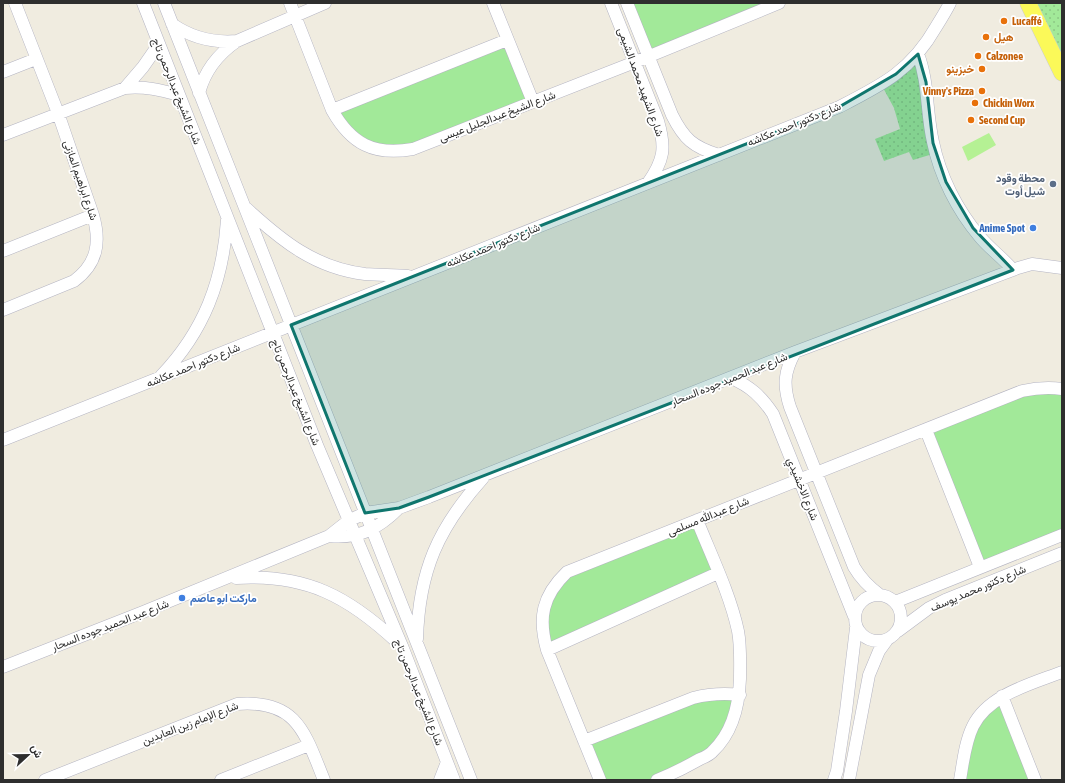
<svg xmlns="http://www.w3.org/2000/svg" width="1065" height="783" font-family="'Asap Condensed',Vazirmatn,sans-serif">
<defs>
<pattern id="grass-dots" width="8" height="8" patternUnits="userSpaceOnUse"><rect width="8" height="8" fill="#a2e999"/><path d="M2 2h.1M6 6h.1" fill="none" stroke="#8cc884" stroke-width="1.8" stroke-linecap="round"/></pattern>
</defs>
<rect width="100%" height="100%" fill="#f0ece0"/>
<path fill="url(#grass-dots)" d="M 1028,3 L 1062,3 L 1062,73 Z
M 918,54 L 936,153 L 913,160 L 909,152 L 884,161 L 875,139 L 900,129 L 894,108 L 881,84 Z"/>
<path fill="#a2e999" d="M 627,3 L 779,3 L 648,56 Z
M 507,40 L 533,102 L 413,149 L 365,145 L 332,110 Z
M 1062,389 L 1062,535 L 980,567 L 926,430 L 1022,391 Z
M 697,520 L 718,573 L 547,650 L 550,593 L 567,572 Z
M 740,695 L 723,740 L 653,780 L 600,780 L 584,741 L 693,698 Z
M 1002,696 L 1035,780 L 960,780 L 969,736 Z"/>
<path fill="#b5f194" d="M 989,133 L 996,145 L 968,161 L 962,147 Z"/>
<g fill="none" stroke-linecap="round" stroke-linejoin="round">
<g stroke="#b4b4c2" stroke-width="13">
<path id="minor" d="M 143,3 L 317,445 L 402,646 L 454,780
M 164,3 L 471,780
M 290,3 L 332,110 C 351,144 374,156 413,149 L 635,62 L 779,3
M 493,3 L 533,102
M 611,3 L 658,121 C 666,148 664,160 648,183
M 627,3 L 672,115 C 684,139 693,147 719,155
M 172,24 C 192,38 213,43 237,41
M 918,54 C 929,83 926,112 933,142 C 940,176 957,210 980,237 C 990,249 1003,258 1013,270
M 3,72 L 36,59
M 125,88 L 143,67 L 159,44
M 199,93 C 205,70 218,54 237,41 L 325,3
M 332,110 L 507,40
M 3,135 L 125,88 C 144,86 161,90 179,95
M 246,208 C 282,241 315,268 365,274 C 380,275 394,275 408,276
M 3,251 L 93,215
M 3,310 L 74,281 C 97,264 101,243 93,215 L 58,113 L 15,3
M 795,352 C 784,372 783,385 790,407 L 854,567 C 861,579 869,587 880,595
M 161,376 C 204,331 223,281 227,220
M 731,378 C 750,386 762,397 773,414 L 854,616
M 926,430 L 980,567
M 3,440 L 839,107 C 882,85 911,71 936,27 C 941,19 946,11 950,3
M 329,536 C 359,539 378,529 399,508
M 236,578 C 306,574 348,596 398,643
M855 618a23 23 0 1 1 46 0a23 23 0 1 1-46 0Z
M 895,602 L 1062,535
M 898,631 L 929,608 L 945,600 L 1062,553
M 417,639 C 419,571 438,528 483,478
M 547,650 L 718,573
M 3,667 L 143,612 L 329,536 L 348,521 L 365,513 L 399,508 L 429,497 L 795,352 L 1018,268 L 1032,264 L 1062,268
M 1002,696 L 1035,780
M 584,741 L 693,698 C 709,694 723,693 740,695
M 45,780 L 237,704 C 297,699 305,733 324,780
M 221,780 L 309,745
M 440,780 L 447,762
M 600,780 L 547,650 C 538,618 542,596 567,572 L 1022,391 C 1036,388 1048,387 1062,389
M 657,780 C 672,774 686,767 700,759 C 705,757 710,755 713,751 C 733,732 739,705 740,679 C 740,663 741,647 738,631 C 730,594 711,555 697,520
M 834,780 L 837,771 L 846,711 L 856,628
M 849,780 L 869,675 L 879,651 L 887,640
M 960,780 C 963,763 965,742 973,726 C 988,695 1031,684 1062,672"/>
</g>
<g stroke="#cdcdcd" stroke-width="17">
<path id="major" d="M 1028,3 L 1062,73"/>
</g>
<use href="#minor" stroke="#fff" stroke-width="12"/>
<use href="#major" stroke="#fbf959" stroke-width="16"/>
</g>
<path fill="#0f766e" fill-opacity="0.2" stroke="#0f766e" stroke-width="3" stroke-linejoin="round" d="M 918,54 L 926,82 L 933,143 L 946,182 L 973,228 L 1013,270 L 429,497 L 399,508 L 365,513 L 291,325 L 839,107 L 896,74 Z"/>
<g fill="#e8710a" stroke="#fff" stroke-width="1.5">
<circle cx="1004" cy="21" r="4"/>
<circle cx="986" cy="37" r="4"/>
<circle cx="978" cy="56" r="4"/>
<circle cx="982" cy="69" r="4"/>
<circle cx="982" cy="91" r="4"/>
<circle cx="975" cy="103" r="4"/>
<circle cx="971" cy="120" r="4"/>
</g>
<circle fill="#5c6f8a" stroke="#fff" stroke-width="1.5" cx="1053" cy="184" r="4"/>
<g fill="#3f7fe0" stroke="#fff" stroke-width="1.5">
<circle cx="1033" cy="228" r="4"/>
<circle cx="182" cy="598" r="4"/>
</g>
<g text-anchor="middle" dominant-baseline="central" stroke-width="3.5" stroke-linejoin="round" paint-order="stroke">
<g font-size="11" font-weight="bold" fill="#c56008" stroke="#fff" text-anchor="start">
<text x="1012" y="21">Lucaffé</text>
<text x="994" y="37">هيل</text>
<text x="986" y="56">Calzonee</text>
<text x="974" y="69" text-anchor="end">خبزينو</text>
<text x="974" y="91" text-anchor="end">Vinny's Pizza</text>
<text x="983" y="103">Chickin Worx</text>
<text x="979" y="120">Second Cup</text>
</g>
<g font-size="11" fill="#2e2e2e" stroke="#fff">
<text transform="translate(641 82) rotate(70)">شارع الشهيد محمد الشيمى</text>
<text transform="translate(177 91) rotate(68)">شارع الشيخ عبدالرحمن تاج</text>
<text transform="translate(497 116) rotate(-21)">شارع الشيخ عبدالجليل عيسى</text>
<text transform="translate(794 124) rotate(-22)">شارع دكتور احمد عكاشه</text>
<text transform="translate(81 180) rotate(71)">شارع ابراهيم المازنى</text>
<text transform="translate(493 245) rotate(-22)">شارع دكتور احمد عكاشه</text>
<text transform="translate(193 365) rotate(-22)">شارع دكتور احمد عكاشه</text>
<text transform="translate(729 379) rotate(-22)">شارع عبد الحميد جوده السحار</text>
<text transform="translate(296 392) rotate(68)">شارع الشيخ عبدالرحمن تاج</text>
<text transform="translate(803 489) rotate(68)">شارع الاخشيدي</text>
<text transform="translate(708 516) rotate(-22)">شارع عبدالله مسلمى</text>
<text transform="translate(978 588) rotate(-23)">شارع دكتور محمد يوسف</text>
<text transform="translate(110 625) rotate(-21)">شارع عبد الحميد جوده السحار</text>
<text transform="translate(419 692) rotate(68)">شارع الشيخ عبدالرحمن تاج</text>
<text transform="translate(190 723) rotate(-21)">شارع الإمام زين العابدين</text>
</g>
<g font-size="11" font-weight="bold" fill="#4e5e75" stroke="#fff" text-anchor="end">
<text x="1045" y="178">محطة وقود<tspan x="1045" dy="13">شيل أوت</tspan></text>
</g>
<g font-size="11" font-weight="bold" fill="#366cbe" stroke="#fff" text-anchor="end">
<text x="1025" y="228">Anime Spot</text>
<text x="190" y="598" text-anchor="start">ماركت ابو عاصم</text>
</g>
</g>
<rect width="1065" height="783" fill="none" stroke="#2e2e2e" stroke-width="8"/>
<g transform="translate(28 755) rotate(68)" stroke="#ffffff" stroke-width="3" paint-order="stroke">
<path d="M0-3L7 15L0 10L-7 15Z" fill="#2e2e2e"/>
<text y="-6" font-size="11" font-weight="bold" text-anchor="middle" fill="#2e2e2e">ش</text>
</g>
</svg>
